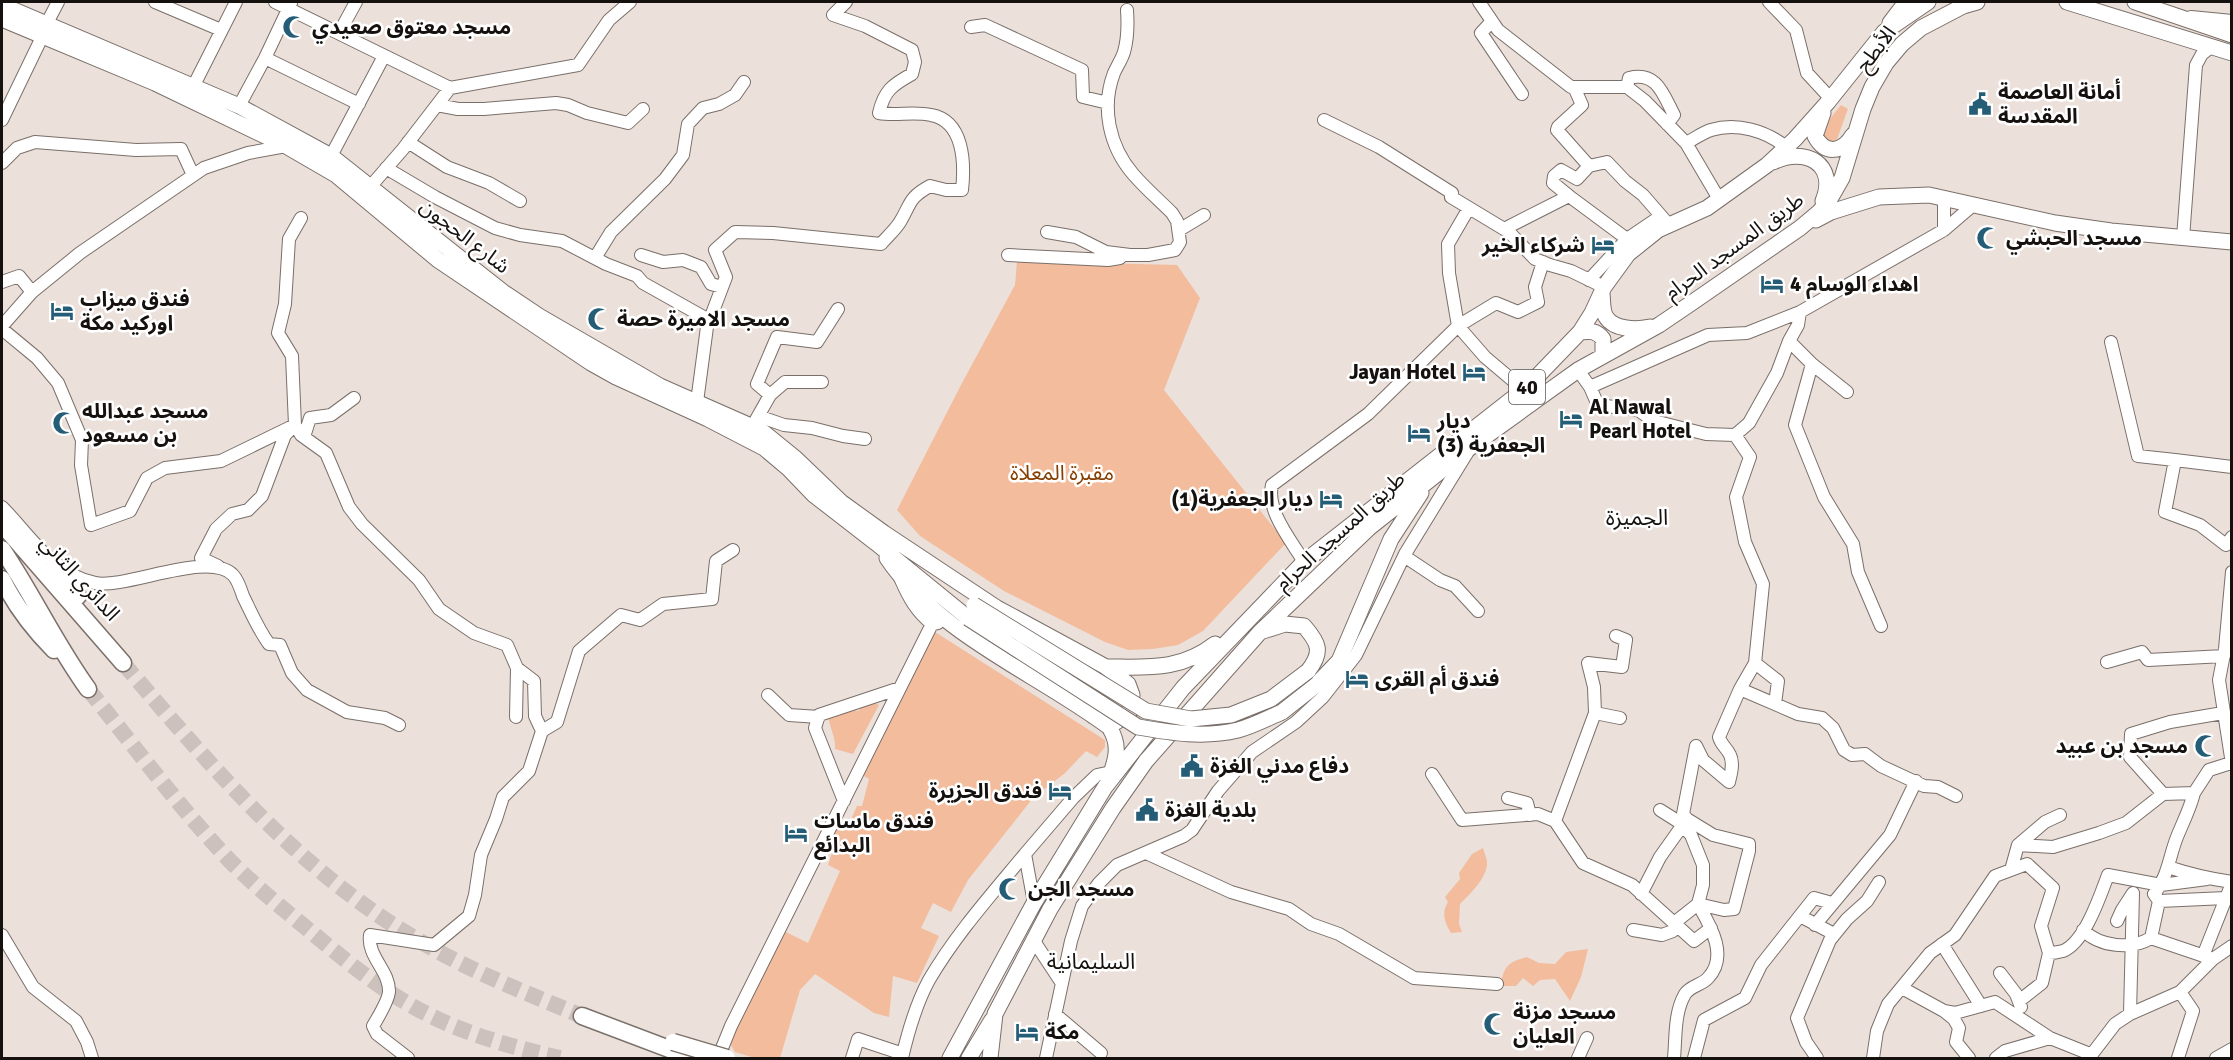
<svg xmlns="http://www.w3.org/2000/svg" width="2233" height="1060" font-family="Signika,'Noto Sans Arabic',sans-serif">
<rect width="100%" height="100%" fill="#ece0da"/>
<path fill="#f2bc9d" d="M 1841,105 L 1848,109 L 1837,139 L 1830,143 L 1824,142 L 1821,130 Z
M 1017,261 L 1177,265 L 1200,298 L 1164,390 L 1286,543 L 1203,631 L 1178,645 L 1153,649 L 1128,650 L 1105,642 L 1004,591 L 920,536 L 897,510 L 962,383 L 1015,285 Z
M 935,632 L 1105,740 L 1105,747 L 1097,757 L 1086,751 L 1065,773 L 1033,798 L 968,880 L 951,912 L 933,903 L 921,928 L 939,936 L 917,983 L 893,976 L 889,1017 L 874,1013 L 815,974 L 800,990 L 780,1058 L 755,1058 L 735,1052 L 729,1042 L 784,931 L 808,943 L 840,871 L 828,865 L 833,850 L 830,832 L 836,822 L 848,826 L 857,806 L 862,806 L 869,779 L 859,773 L 928,635 Z
M 872,701 L 879,705 L 853,754 L 835,749 C 836,737 829,727 828,714 L 840,716 L 842,708 L 859,711 L 862,702 Z
M 1483,848 C 1484,852 1487,858 1487,863 C 1487,878 1470,894 1460,904 L 1459,924 L 1462,932 L 1451,933 C 1445,923 1441,913 1448,902 L 1445,897 L 1460,879 L 1459,873 L 1472,854 Z
M 1588,949 L 1581,977 L 1570,1001 L 1555,979 L 1540,980 L 1533,986 L 1523,978 L 1516,986 L 1500,986 C 1505,966 1506,963 1527,957 L 1539,963 L 1555,964 L 1566,952 Z"/>
<g fill="none" stroke-linecap="round" stroke-linejoin="round">
<path stroke="#ccc1bc" stroke-width="16" stroke-dasharray="16 8" stroke-linecap="butt" d="M 123,663 C 210,765 296,868 413,937 C 467,970 524,992 582,1016
M 88,689 C 135,747 179,807 230,861 C 257,888 287,912 316,936 C 345,960 374,984 407,1003 C 454,1031 507,1046 560,1058"/>
<g stroke="#7a6f69" stroke-width="14">
<path id="minor" d="M 155,2 L 221,30
M 275,2 L 450,88 L 578,65 L 609,20 L 630,2
M 1479,2 L 1498,30 L 1571,87 L 1627,87 L 1645,101 L 1686,143 L 1719,199
M 1769,2 L 1796,30 L 1807,73 L 1831,99
M 2191,17 L 2232,21
M 1492,21 L 1481,33 L 1522,94
M 47,23 L 58,2
M 971,27 L 985,25 L 1082,70 L 1083,97 L 1108,103
M 339,33 L 356,2
M 265,58 L 359,104
M 193,87 L 236,2
M 1574,87 L 1582,105 L 1558,127 L 1557,130 L 1589,166
M 1627,87 L 1629,78 C 1657,71 1663,94 1674,115 L 1667,124
M 437,105 L 458,109 L 484,109 L 556,103 L 568,105 L 587,113 L 628,123 L 643,109
M 239,106 L 265,58 L 291,3
M 2,120 L 43,35
M 1324,120 L 1379,147 L 1452,193 L 1451,197 L 1509,232 L 1535,259 L 1550,265 L 1571,271 L 1604,287
M 408,142 L 447,167 L 489,183 L 520,201
M 1686,143 C 1694,139 1702,133 1711,130 C 1737,122 1766,131 1786,147
M 331,156 L 384,56
M 2,163 L 17,148 L 35,142 L 136,150 L 181,149 L 193,175
M 386,168 L 435,197 L 495,228 L 520,235 L 562,241 L 606,264 L 637,276 L 643,283 L 709,320
M 370,187 L 403,149 L 450,88
M 1569,196 L 1553,183 L 1554,176 L 1561,170 L 1577,179 L 1589,166 L 1607,162 L 1625,181 L 1643,195 L 1669,225
M 1469,208 L 1448,244 L 1449,273 L 1458,326 L 1485,357 L 1524,390
M 301,218 L 289,239 L 285,304 L 278,333 L 292,356 L 295,425 L 301,435 L 326,453 L 349,507 L 362,524 L 419,580 L 439,609 L 474,633 L 507,645 L 517,668 L 534,681 L 535,716 L 542,731 L 529,771 L 503,797 L 496,819 L 481,855 L 475,895 L 469,916 L 434,945 L 370,935 C 367,957 390,971 389,992 C 388,1002 378,1017 373,1026 L 377,1034 L 408,1058
M 1504,229 L 1569,196 L 1627,239
M 1179,230 L 1204,215
M 1944,230 L 1944,199
M 1047,232 L 1076,237 L 1106,252 L 1130,255 L 1148,255 L 1175,250 L 1180,242 L 1177,221 L 1172,213 C 1159,200 1145,188 1133,174 C 1109,146 1101,107 1114,73 C 1117,66 1122,59 1124,52 C 1128,38 1128,24 1127,10
M 2183,238 L 2196,65 L 2202,54 L 2211,47
M 641,255 L 663,262 L 683,260 L 701,267 L 711,284 L 722,287
M 1008,255 L 1108,260 L 1120,258
M 595,258 L 611,232 L 665,179 L 683,155 L 688,124 L 703,108 L 719,104 L 735,95 L 744,82
M 1589,280 L 1627,239 L 1661,216
M 2,282 L 19,276 L 32,292
M 2,326 L 32,292 L 80,253 L 204,168 L 248,153 L 286,146
M 2,329 L 37,358 L 58,383 L 82,440 L 81,465 L 91,525 L 130,511 L 147,478 L 165,468 L 221,461 L 295,425
M 1789,341 L 1812,364 L 1795,425 L 1824,497 L 1853,544 L 1858,572 L 1881,626
M 2111,342 L 2138,456 L 2175,460
M 1812,364 L 1847,392
M 1578,370 L 1590,387 L 1708,335 L 1747,333 L 1800,312 L 1944,230 L 1972,206
M 1590,387 L 1598,405 L 1638,410 L 1654,421 L 1706,434 L 1735,435 L 1749,423 L 1777,373 L 1789,341 L 1798,325 L 1800,312
M 770,395 L 785,382 L 822,382
M 697,402 L 707,327 L 726,277 L 715,250 L 735,232 L 773,233 L 881,244 C 887,237 895,230 900,222 C 911,204 908,198 930,186 L 946,190 L 962,190 C 965,163 964,121 931,115 C 914,111 896,116 879,113 C 884,91 892,85 912,74 L 915,62 L 912,50 L 865,26 L 833,15 L 846,2
M 758,416 L 784,425 L 812,428 L 843,436 L 865,439
M 752,427 L 770,395 L 757,384 L 777,337 L 817,342 L 838,309
M 304,437 L 310,418 L 331,415 L 354,398
M 2232,467 L 2175,460 L 2165,512 L 2200,525 L 2226,545 L 2232,537
M 2,507 C 30,535 53,575 95,583 C 127,589 209,550 233,575 C 238,580 241,590 243,596 C 251,612 258,629 269,644 L 280,645 L 292,673 L 307,690 L 347,712 L 385,718 L 399,725
M 1404,556 L 1440,580 L 1455,586 L 1478,611
M 1304,562 C 1291,540 1266,511 1272,485 L 1368,414 L 1458,326 L 1496,303 L 1518,312 L 1538,302 L 1535,287 L 1543,262
M 218,566 L 201,558 L 216,529 L 232,514 L 248,510 L 262,496 L 285,435 L 292,428
M 2232,572 L 2225,649 L 2219,680 L 2232,764
M 901,580 C 909,598 916,611 932,624 L 938,623
M 2107,662 L 2142,652 L 2148,660 L 2224,656
M 1755,663 L 1778,681 L 1775,704
M 1740,689 L 1798,714 L 1822,718 L 1833,728 L 1844,750 L 1852,755 L 1865,754 L 1881,766 L 1924,786 L 1938,787 L 1956,796
M 768,695 L 789,715 L 819,717
M 1595,713 L 1620,718
M 516,717 L 517,668
M 542,731 L 557,722 L 579,651 L 621,615 L 640,620 L 663,604 L 712,599 L 716,561 L 733,550
M 1696,746 L 1703,760 L 1729,782 C 1731,774 1734,763 1730,755 C 1727,748 1721,745 1719,737 L 1740,689 L 1755,663 L 1763,584 L 1745,542 L 1736,497 L 1750,457 L 1735,435
M 1432,774 L 1462,820 L 1538,814 L 1555,821 L 1583,863 L 1632,885 L 1694,941 L 1711,928
M 2163,794 L 2130,757 L 2131,734 L 2170,722 L 2223,713
M 1508,798 L 1527,803 L 1530,815
M 844,801 L 815,728 L 819,715 L 900,688
M 1660,810 L 1679,822 L 1691,835 L 1703,865 L 1703,885 L 1698,904 L 1674,923
M 1555,821 L 1595,713 L 1594,687 L 1588,663 L 1622,667 L 1626,640 L 1616,636
M 2018,845 L 2053,847 L 2099,833 L 2126,823 L 2163,794 L 2194,793 L 2209,770 L 2231,763
M 1146,853 L 1231,892 L 1289,909 L 1311,924 L 1339,934 L 1414,978 L 1497,984
M 2168,867 C 2189,874 2210,879 2232,882
M 2011,870 L 2018,845 L 2045,822 L 2060,815
M 1641,894 L 1660,857 L 1687,819 L 1683,814 L 1696,746
M 2159,901 L 2226,898
M 1034,903 L 1025,854 L 1073,798 L 1097,775 L 1111,772
M 1800,916 L 1834,934
M 2117,921 L 2122,910 L 2133,893
M 1815,925 L 1890,835 L 1916,781
M 1633,930 L 1662,935 L 1673,931 L 1676,924
M 2083,930 C 2100,947 2131,950 2151,938 L 2159,901 L 2154,894 C 2168,877 2169,857 2177,837 C 2183,822 2190,809 2194,793
M 2,935 L 33,987 L 76,1021 L 87,1042 L 92,1058
M 2151,938 L 2210,958
M 1034,941 L 1061,982
M 1942,944 L 1981,1006
M 2049,953 C 2053,953 2059,952 2063,951 C 2085,942 2100,896 2108,875 L 2161,885 L 2207,879
M 2203,956 L 2232,883
M 2000,973 L 2016,994 L 2021,1007
M 1902,988 L 1944,1011 L 1955,1013 L 1995,1002 L 2050,1038 L 2090,1054
M 1944,1011 L 1954,1019 L 1959,1028 L 1956,1042 L 1969,1058
M 1055,1014 L 1101,1053
M 2130,1014 L 2133,893
M 718,1058 L 731,1026 L 932,624
M 852,1058 L 858,1039 L 903,1054
M 902,1058 C 908,1032 916,1004 929,980 C 956,934 991,895 1025,854
M 1046,1058 L 1071,941 L 1082,906 L 1099,883 L 1117,865 L 1184,836 L 1192,830 L 1218,791 L 1252,752 L 1296,722 L 1323,697 L 1356,655 L 1405,554 L 1467,453
M 1578,1058 L 1587,1038
M 1674,1058 C 1676,1037 1674,1013 1685,994 C 1690,986 1702,985 1708,978 C 1729,956 1710,925 1698,904 L 1724,910 L 1734,909 L 1749,851 L 1749,844 L 1713,835 L 1687,819
M 1694,1058 L 1704,1020 L 1745,998 L 1761,965 L 1814,898 L 1832,903
M 1817,1058 L 1806,1042 L 1797,1018 L 1830,940 L 1847,919 L 1867,901 L 1879,882
M 1873,1058 L 1877,1031 L 1888,1004 L 1930,953 L 1955,935 L 1995,876 L 2027,864 L 2053,888 L 2041,926 L 2049,953 L 2042,983 L 2019,1001
M 1996,1058 L 2005,1051 L 2050,1038
M 2089,1058 L 2115,1024 L 2130,1014 L 2180,992 L 2213,959 L 2232,946
M 2178,1058 L 2193,1011 L 2180,992
M 2216,1058 L 2232,1049"/>
</g>
<g stroke="#7a6f69" stroke-width="17">
<path id="major" d="M 2067,2 L 2232,53
M 2135,2 L 2232,35
M 2,5 L 239,106 L 331,156 L 503,292 L 539,316 L 660,386 L 762,431 L 794,457 L 841,502 L 884,533 L 997,608 L 1106,667 L 1128,684 L 1132,695 L 1129,713 L 1116,722 L 1093,716
M 2,19 L 155,83 L 286,146 L 336,175 L 438,260 L 591,363 L 616,377 L 708,419 L 764,448 L 789,469 L 814,495 L 876,543 L 968,618
M 1890,23 L 1906,2
M 1823,113 L 1815,136 C 1825,155 1842,153 1853,135
M 1773,162 C 1805,146 1838,164 1823,201
M 1816,220 L 1831,212 L 1879,197 L 1929,195 L 2055,223 L 2111,231 L 2232,242
M 1602,294 C 1603,302 1602,311 1606,317 C 1614,330 1637,330 1650,327
M 1580,332 C 1590,331 1596,330 1603,339 L 1603,355
M 887,558 C 940,636 1035,672 1109,727 C 1120,744 1117,757 1110,776
M 1263,631 L 1285,624 L 1304,626 C 1319,643 1323,652 1308,671
M 1106,667 C 1148,667 1180,671 1215,644
M 1282,712 L 1315,686 L 1339,661 L 1391,539 L 1421,493
M 950,1058 L 1034,903 L 1105,787 L 1183,688 L 1304,562 L 1526,388 L 1580,332 L 1592,313 L 1604,287 L 1628,254 L 1658,230 L 1707,208 L 1767,165 L 1795,139 L 1828,102 L 1884,32 L 1928,2
M 969,1058 L 992,1020
M 990,1058 L 995,1014 L 1050,909 L 1113,808 L 1146,761 L 1260,632 L 1369,528 L 1471,447 L 1578,370 L 1659,325 L 1690,304 L 1800,228 L 1819,212 L 1830,199 L 1842,178 L 1863,109 L 1872,87 L 1886,63 L 1902,44 L 1921,28 L 1963,6 L 1977,2"/>
</g>
<g stroke="#7a6f69" stroke-width="19">
<path id="highway" d="M 2,524 L 123,663
M 2,549 C 33,595 56,645 88,689
M 56,566 L 78,596
M 2,579 C 15,605 33,629 54,650
M 582,1016 L 693,1058"/>
</g>
<use href="#minor" stroke="#fff" stroke-width="12"/>
<use href="#major" stroke="#fff" stroke-width="15"/>
<use href="#highway" stroke="#fff" stroke-width="16"/>
<g stroke="#7a6f69" stroke-width="17" stroke-linecap="butt">
<path id="major-bridge" d="M 974,605 L 1146,711 L 1191,719 L 1231,715 L 1271,699 L 1308,671
M 968,618 L 1138,727 C 1172,733 1204,738 1238,730 C 1253,726 1268,718 1282,712"/>
</g>
<g stroke="#7a6f69" stroke-width="19" stroke-linecap="butt">
<path id="highway-bridge" d="M 673,1042 L 727,1058"/>
</g>
<use href="#major-bridge" stroke="#fff" stroke-width="15"/>
<use href="#highway-bridge" stroke="#fff" stroke-width="16"/>
</g>
<defs>
<g id="mosque-bare" transform="scale(1.8)"><path d="M3.5-4.9A6 6 0 1 0 3.5 4.9A5 5 0 1 1 3.5-4.9Z" fill="#255d77" stroke="#fff" stroke-width="2.5" paint-order="stroke"/></g>
<g id="civic-bare" transform="scale(1.8)"><path d="M-.6-6.5H3V-4.5H.6V-3L4-1V1h2V6H-6V1h2V-1L-.6-3ZM-1.2 2.5V6h2.4V2.5Z" fill="#255d77" stroke="#fff" stroke-width="2.5" paint-order="stroke"/></g>
<g id="hotel-bare" transform="scale(1.8)"><path d="M-6-4.5h1.5V1H6V5H4.5V3h-9V5H-6ZM-4 0a1.8 1.8 0 1 1 3.6 0ZM.5 0V-2.5h3Q6-2.5 6 0Z" fill="#255d77" stroke="#fff" stroke-width="2.5" paint-order="stroke"/></g>
</defs>
<g fill-rule="evenodd">
<use href="#mosque-bare" x="294" y="27"/>
<use href="#civic-bare" x="1980" y="104"/>
<use href="#mosque-bare" x="1988" y="238"/>
<use href="#hotel-bare" x="1603" y="245"/>
<use href="#hotel-bare" x="1772" y="284"/>
<use href="#hotel-bare" x="62" y="311"/>
<use href="#mosque-bare" x="599" y="319"/>
<use href="#hotel-bare" x="1474" y="372"/>
<use href="#hotel-bare" x="1571" y="419"/>
<use href="#mosque-bare" x="64" y="423"/>
<use href="#hotel-bare" x="1419" y="433"/>
<use href="#hotel-bare" x="1331" y="499"/>
<use href="#hotel-bare" x="1357" y="679"/>
<use href="#mosque-bare" x="2206" y="746"/>
<use href="#civic-bare" x="1192" y="766"/>
<use href="#hotel-bare" x="1060" y="791"/>
<use href="#civic-bare" x="1147" y="810"/>
<use href="#hotel-bare" x="796" y="833"/>
<use href="#mosque-bare" x="1010" y="889"/>
<use href="#mosque-bare" x="1495" y="1024"/>
<use href="#hotel-bare" x="1027" y="1032"/>
</g>
<g text-anchor="middle" dominant-baseline="central" stroke-width="5" stroke-linejoin="round" paint-order="stroke">
<rect fill="#fff" stroke="#5b5857" stroke-width="1.5" x="1509" y="370" width="36" height="34" rx="4.5"/>
<g font-size="20" font-weight="bold" fill="#15110f">
<text x="1527" y="387">40</text>
</g>
<g font-size="21" font-weight="bold" fill="#15110f" stroke="#fff" text-anchor="start">
<text x="312" y="27">مسجد معتوق صعيدي</text>
<text x="1998" y="92">أمانة العاصمة<tspan x="1998" dy="24">المقدسة</tspan></text>
<text x="2006" y="238">مسجد الحبشي</text>
<text x="1585" y="245" text-anchor="end">شركاء الخير</text>
<text x="1790" y="284">اهداء الوسام 4</text>
<text x="80" y="299">فندق ميزاب<tspan x="80" dy="24">اوركيد مكة</tspan></text>
<text x="617" y="319">مسجد الاميرة حصة</text>
<text x="1456" y="372" text-anchor="end">Jayan Hotel</text>
<text x="1589" y="407">Al Nawal<tspan x="1589" dy="24">Pearl Hotel</tspan></text>
<text x="82" y="411">مسجد عبدالله<tspan x="82" dy="24">بن مسعود</tspan></text>
<text x="1437" y="421">ديار<tspan x="1437" dy="24">الجعفرية (3)</tspan></text>
<text x="1313" y="499" text-anchor="end">ديار الجعفرية(1)</text>
<text x="1375" y="679">فندق أم القرى</text>
<text x="2188" y="746" text-anchor="end">مسجد بن عبيد</text>
<text x="1210" y="766">دفاع مدني الغزة</text>
<text x="1042" y="791" text-anchor="end">فندق الجزيرة</text>
<text x="1165" y="810">بلدية الغزة</text>
<text x="814" y="821">فندق ماسات<tspan x="814" dy="24">البدائع</tspan></text>
<text x="1028" y="889">مسجد الجن</text>
<text x="1513" y="1012">مسجد مزنة<tspan x="1513" dy="24">العليان</tspan></text>
<text x="1045" y="1032">مكة</text>
</g>
<g font-size="21" fill="#15110f" stroke="#fff">
<text transform="translate(1876 49) rotate(-53)">الأبطح</text>
<text transform="translate(465 236) rotate(38)">شارع الحجون</text>
<text transform="translate(1734 246) rotate(-36)">طريق المسجد الحرام</text>
<text transform="translate(1340 531) rotate(-42)">طريق المسجد الحرام</text>
<text transform="translate(80 578) rotate(48)">الدائري الثاني</text>
</g>
<g font-size="21" fill="#863e00" stroke="#fff">
<text x="1062" y="473">مقبرة المعلاة</text>
</g>
<g font-size="22" fill="#15110f" stroke="#fff">
<text x="1637" y="517">الجميزة</text>
<text x="1091" y="961">السليمانية</text>
</g>
</g>
<rect width="2233" height="1060" fill="none" stroke="#15110f" stroke-width="6"/>
</svg>
